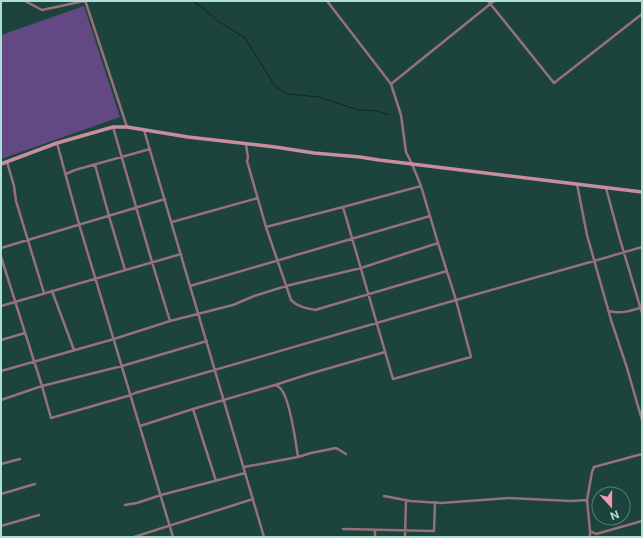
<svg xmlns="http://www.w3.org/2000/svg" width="643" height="538" font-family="'Public Sans',sans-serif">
<rect width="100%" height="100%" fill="#1d433d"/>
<path fill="#634983" d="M 84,6 L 120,117 L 1,159 L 1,35 Z"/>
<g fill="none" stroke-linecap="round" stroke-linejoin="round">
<path stroke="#102421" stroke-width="1" d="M 192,1 L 202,7 L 218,21 L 245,38 L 273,83 L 277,88 L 288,94 L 319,97 L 359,110 L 377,111 L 389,115"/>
<path stroke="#97717a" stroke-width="2.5" d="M 25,1 L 42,10 L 84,1 L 86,3 L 127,127
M 327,1 L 391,84 L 401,115 L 406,152 L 412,164 L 421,186 L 438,243 L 456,300 L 471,357 L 393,379 L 343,207
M 488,1 L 554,83 L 642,14
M 391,84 L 494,1
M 113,127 L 152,262 L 170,321
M 144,130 L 264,537
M 57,143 L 79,224 L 173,537
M 246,144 L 248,158 L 247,161 L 266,227 L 291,300 C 298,307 306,308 315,310 L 447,271
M 7,162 L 14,186 L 16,201 L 44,293
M 95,165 L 109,216 L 125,270
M 66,174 L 75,170 L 150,149
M 577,184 L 587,235 L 611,320 L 627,368 L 642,420
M 606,188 L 619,236 L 642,313
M 172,222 L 258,198
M 266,227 L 343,207 L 421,186
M 1,248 L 165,199
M 1,257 L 42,386 L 51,418 L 131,395 L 135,393 L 456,300 L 594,261 L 642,247
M 190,286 L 430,216
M 52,291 L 74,350
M 1,306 L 181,254
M 609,311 C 621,314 631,311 642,307
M 1,340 L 25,333
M 1,371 L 114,339 L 170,321 L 233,305 L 254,296 L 286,286 L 361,268 L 438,243
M 275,385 C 278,386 279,386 281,389 C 289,398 296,443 298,457
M 1,400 L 42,386 L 122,366 L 207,341
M 193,409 L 216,481
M 140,426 L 193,409 L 275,385 L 309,374 L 385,352
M 642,454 L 594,467 L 592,472 L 587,500 L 590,531 L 596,534 L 642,521
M 1,464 L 20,459
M 244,467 L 298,457 L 311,453 L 336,448 L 346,454
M 1,494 L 35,484
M 384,496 L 410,501 L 441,503 L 509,498 L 571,501 L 587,500
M 125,505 L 137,503 L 161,495 L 245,473
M 1,526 L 39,515
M 343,529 L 434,531 L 435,502
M 134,537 L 253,499
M 375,537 L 375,530
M 405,537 L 406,500
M 590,537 L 590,531"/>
<path stroke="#c98e9d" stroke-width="3.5" d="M 1,164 L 57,143 L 113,127 L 127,127 L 188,137 L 275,147 L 314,153 L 360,157 L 379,160 L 642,192"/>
</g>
<rect width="643" height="538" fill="none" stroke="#ace0d7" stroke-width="4"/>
<g transform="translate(611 506) rotate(159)"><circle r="19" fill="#1d433d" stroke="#56827b"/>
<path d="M0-3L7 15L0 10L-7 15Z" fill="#f19ab0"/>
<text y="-6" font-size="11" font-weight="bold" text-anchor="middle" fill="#ace0d7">N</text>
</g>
</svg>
